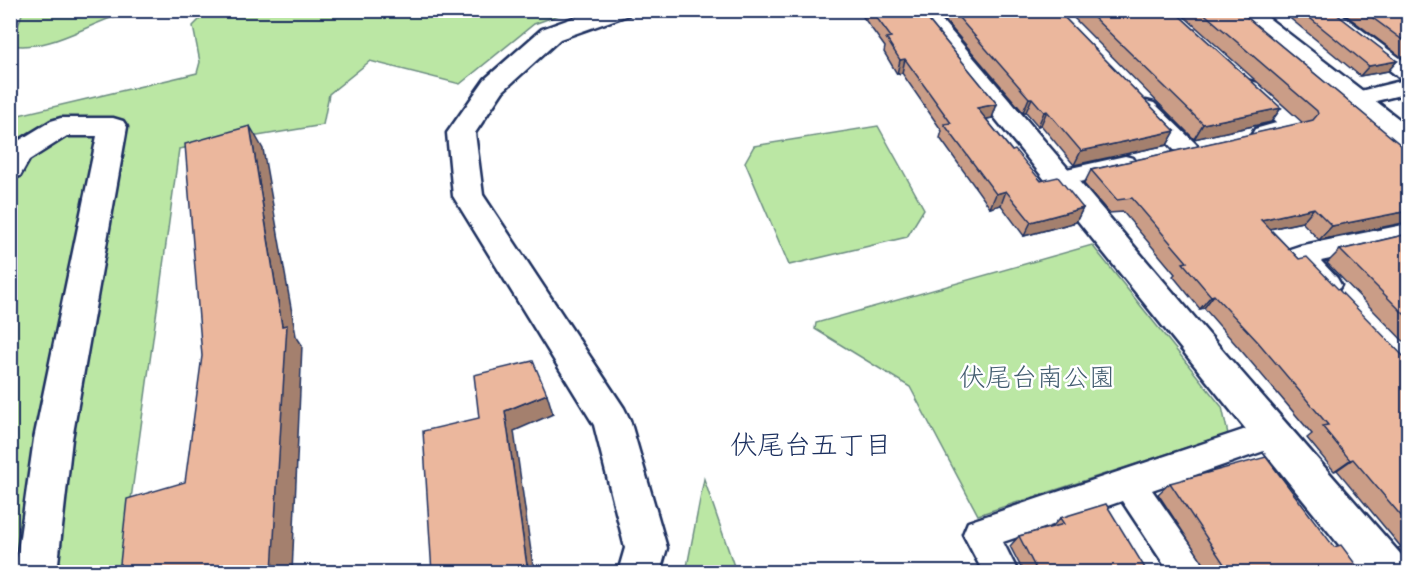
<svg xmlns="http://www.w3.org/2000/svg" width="1419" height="583" font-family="Itim,'Klee One',sans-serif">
<rect width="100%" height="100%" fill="#fff"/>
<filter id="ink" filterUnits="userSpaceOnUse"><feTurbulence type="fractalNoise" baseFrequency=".0167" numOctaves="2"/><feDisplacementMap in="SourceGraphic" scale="12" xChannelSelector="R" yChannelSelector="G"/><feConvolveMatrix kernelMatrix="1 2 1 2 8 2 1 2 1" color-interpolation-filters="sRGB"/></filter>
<g filter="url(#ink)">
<path fill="#bbe7a4" stroke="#6b8b81" stroke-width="1.5" d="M 23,11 L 23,10 L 139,11 C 95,16 57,52 11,45 Z
M 208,11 L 570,11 L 534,24 L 460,84 L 370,61 L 329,94 L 323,125 L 179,149 L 121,572 L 11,572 L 10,117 L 197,73 L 200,62 L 193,26 Z
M 878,126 L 924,209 L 907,237 L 789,265 L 745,162 L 754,146 Z
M 1092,245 L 1222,407 L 1228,434 L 978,515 L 910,387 L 815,329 L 816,323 Z
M 704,479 L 736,572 L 686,572 Z"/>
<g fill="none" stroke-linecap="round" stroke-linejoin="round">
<g stroke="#1b2f5e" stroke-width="5">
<path id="street" d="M 1313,10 L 1335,10 L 1408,64 L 1408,93 L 1356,106 L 1348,104 L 1345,99 L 1348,94 L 1405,80 L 1401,79 Z
M 1250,81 L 1258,83 L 1302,122 L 1305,127 L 1302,132 L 1263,142 L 1255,139 L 1252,134 L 1255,129 L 1276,123 L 1239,88 L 1242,83 Z
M 1146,101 L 1154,103 L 1196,144 L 1200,150 L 1196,156 L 1188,158 L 1180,156 L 1138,113 L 1135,108 L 1138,103 Z
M 1125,156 L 1133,158 L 1137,164 L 1133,170 L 1061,186 L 1053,184 L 1049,178 L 1053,172 Z
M 1408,224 L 1408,242 L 1321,261 L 1337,278 L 1341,285 L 1337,292 C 1334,293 1331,295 1328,295 C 1317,296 1291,266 1286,256 L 1290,249 L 1299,246 Z
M 1270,421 L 1281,425 L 1285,435 L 1281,445 L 1152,490 L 1201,560 L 1206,572 L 1169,572 L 1122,501 L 1003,542 L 1018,572 L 983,572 L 963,534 L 968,522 L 980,518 Z"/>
</g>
<g stroke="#1b2f5e" stroke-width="5">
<path id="secondary" d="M 595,10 L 632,10 L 628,15 L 560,39 L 503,91 L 475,133 L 483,195 L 624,408 L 630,420 L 667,548 L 660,572 L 618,572 L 625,548 L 594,425 L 453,196 L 447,133 L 485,79 L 542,29 Z
M 908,10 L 933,10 L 1224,352 L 1403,557 L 1408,572 L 1361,572 Z
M 1230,10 L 1258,10 L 1408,126 L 1408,149 L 1398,147 Z
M 61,118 L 113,118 L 123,121 L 127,127 L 72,439 L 57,572 L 15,572 L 34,439 L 97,136 L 67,136 L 29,160 L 20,176 L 10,179 L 10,146 L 51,121 Z"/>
</g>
<use href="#street" fill="#fff" fill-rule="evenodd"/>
<use href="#secondary" fill="#fff" fill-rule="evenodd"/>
</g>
<path fill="#ca9d87" stroke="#1b2f5e" stroke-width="1.5" d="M 858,10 L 920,10 L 997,104 L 992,118 L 986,119 L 1012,151 L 1041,181 L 1083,208 L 1076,222 L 1024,236 L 1001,205 L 990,208 L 940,138 L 942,131 L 902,73 L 897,74 L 884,52 L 885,47 Z
M 936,10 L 1057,10 L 1175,131 L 1167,145 L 1074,165 L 1041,125 L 1038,126 L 1026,112 L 1023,112 Z
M 1066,10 L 1173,10 L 1281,108 L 1271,122 L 1194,139 Z
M 1177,10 L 1238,10 L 1408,151 L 1408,222 L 1319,240 L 1302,222 L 1270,229 L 1299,259 L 1408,361 L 1408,566 L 1405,556 L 1398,548 L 1401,547 L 1337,470 L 1334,471 L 1307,438 L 1312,434 L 1245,355 L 1204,308 L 1200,309 L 1173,276 L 1175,274 L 1123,212 L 1109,213 L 1084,184 L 1091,170 L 1303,123 Z
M 1280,10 L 1331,10 L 1397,61 L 1388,71 L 1360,76 Z
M 1339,10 L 1408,10 L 1408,62 Z
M 1408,234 L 1408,346 L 1327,263 L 1340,250 Z
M 1170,483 L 1334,547 L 1362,573 L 1210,573 L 1158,494 Z
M 1060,518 L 1148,573 L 1024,573 L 1010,546 L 1019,536 L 1051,528 Z"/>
<path fill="#a4806e" stroke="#1b2f5e" stroke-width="1.5" d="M 905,59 L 902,73 L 897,74 L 900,60 Z
M 1397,61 L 1388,71 L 1360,76 L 1369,66 Z
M 1029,98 L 1032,98 L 1026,112 L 1023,112 Z
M 997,104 L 992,118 L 972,122 L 977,108 Z
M 1281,108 L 1271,122 L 1194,139 L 1203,124 Z
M 1047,111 L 1041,125 L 1038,126 L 1044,112 Z
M 250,126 L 263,149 L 296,336 L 302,345 L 292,573 L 266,573 L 282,326 Z
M 1175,131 L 1167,145 L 1074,165 L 1081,151 Z
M 1006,191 L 1001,205 L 990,208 L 996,194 Z
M 1083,208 L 1076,222 L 1024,236 L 1031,222 Z
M 1314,208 L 1302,222 L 1250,233 L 1261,220 Z
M 1408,211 L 1408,222 L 1319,240 L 1332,226 Z
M 1214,295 L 1204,308 L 1200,309 L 1211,296 Z
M 547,394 L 553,414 L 514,431 L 534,573 L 528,573 L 505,411 Z
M 1353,459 L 1337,470 L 1334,471 L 1350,460 Z"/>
<path fill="#ebb79d" stroke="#1b2f5e" stroke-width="1.5" d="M 871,10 L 920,10 L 997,104 L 977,108 L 1012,151 L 1015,150 L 1041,181 L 1058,177 L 1083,208 L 1031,222 L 1006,191 L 996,194 L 944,124 L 951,123 L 905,59 L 900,60 L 886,38 L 891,37 Z
M 952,10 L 1057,10 L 1175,131 L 1081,151 L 1047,111 L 1044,112 L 1032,98 L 1029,98 Z
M 1086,10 L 1173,10 L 1281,108 L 1203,124 Z
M 1200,10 L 1238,10 L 1408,151 L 1408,211 L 1332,226 L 1314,208 L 1261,220 L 1299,259 L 1307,257 L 1408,361 L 1408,524 L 1353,459 L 1350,460 L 1322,426 L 1328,425 L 1258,342 L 1214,295 L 1211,296 L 1183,263 L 1187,262 L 1132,198 L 1117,200 L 1091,170 L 1305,122 L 1313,120 L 1318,114 L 1317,111 Z
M 1300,10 L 1331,10 L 1397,61 L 1369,66 Z
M 1362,10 L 1408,10 L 1408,44 Z
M 250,126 L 282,326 L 287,325 L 272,571 L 266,573 L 119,573 L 127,499 L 185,482 L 202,356 L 185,144 Z
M 1408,234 L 1408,318 L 1340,250 Z
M 533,361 L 547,394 L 505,411 L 528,573 L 432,573 L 423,431 L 479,418 L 474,375 Z
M 1266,457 L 1334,547 L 1341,545 L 1362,573 L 1230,573 L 1170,483 Z
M 1106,504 L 1148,573 L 1038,573 L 1019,536 L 1064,524 L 1060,518 Z"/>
</g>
<g text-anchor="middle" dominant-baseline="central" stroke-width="5" stroke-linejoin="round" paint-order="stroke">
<g font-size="26" fill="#435d70" stroke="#fff">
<text x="1037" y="377">伏尾台南公園</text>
</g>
<g font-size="27" fill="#1b2f5e" stroke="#fff">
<text x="811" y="444">伏尾台五丁目</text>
</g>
</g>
<rect width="1419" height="583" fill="none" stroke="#fff" stroke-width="36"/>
<rect x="18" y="18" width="1383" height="547" fill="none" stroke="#1b2f5e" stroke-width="2" filter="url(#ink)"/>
</svg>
